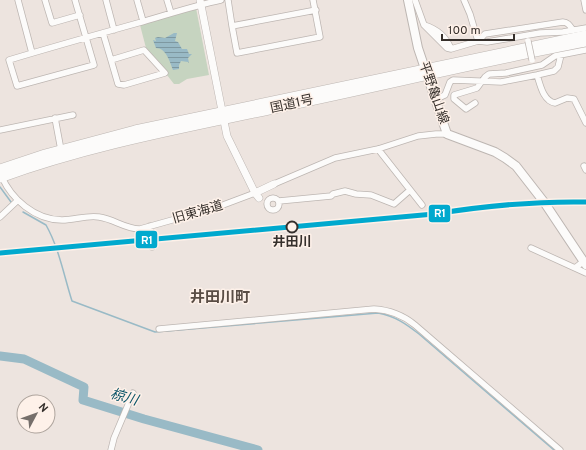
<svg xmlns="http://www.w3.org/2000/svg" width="586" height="450" font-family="Overpass,'Noto Sans JP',sans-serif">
<defs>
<pattern id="water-rules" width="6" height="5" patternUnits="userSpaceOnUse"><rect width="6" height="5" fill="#99bac6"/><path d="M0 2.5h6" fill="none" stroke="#7e98a1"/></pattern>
</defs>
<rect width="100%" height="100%" fill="#ede4df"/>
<path fill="#c6d4c0" d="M 196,8 L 209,75 L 187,79 L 179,84 L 174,84 L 146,48 L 140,25 Z"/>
<path fill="url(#water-rules)" d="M 174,33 L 177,33 L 175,41 L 178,42 L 182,49 L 187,49 L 189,54 L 192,54 L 188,58 L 189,63 L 188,62 L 181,61 L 179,65 L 179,69 L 173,70 C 170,62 166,48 156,48 L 153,40 L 156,41 L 155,38 L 158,37 L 165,38 Z"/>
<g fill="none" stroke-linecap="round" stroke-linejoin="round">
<path stroke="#99bac6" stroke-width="1.5" d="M 0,187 L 11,202
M 23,212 L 46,225 C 59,248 64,276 72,301 L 155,332 L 378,313 C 395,316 406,324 419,334 L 554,450"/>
<path stroke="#99bac6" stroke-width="9" d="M 0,356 L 24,359 L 84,387 L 83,400 L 144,419 L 258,450"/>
<g stroke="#bdb6b2" stroke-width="7">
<path id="minor" d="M 18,0 L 32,53
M 45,0 L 52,23 L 80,15
M 75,0 L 94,65 L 17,86 L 9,60 C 52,47 95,35 138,23 C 166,15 193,6 221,0
M 106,0 L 114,30
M 137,0 L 143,21
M 167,0 L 171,13
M 228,0 L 232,26 L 316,10
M 415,0 L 424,25 L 447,48 L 451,49 L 478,41 L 487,42 L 540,33 L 563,32 L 586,28
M 464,0 L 470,14 L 478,41
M 584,0 L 586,10
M 424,25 C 437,29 446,36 451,49
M 232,26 L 237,53 L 320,37 L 313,0
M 103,33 L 111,60 L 144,50 L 165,73 L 124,85 L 118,84 L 111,60
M 478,41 L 485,34 L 563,22 C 568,22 570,26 573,30
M 537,75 C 540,84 543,101 555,103 L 567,98 L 574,99 L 586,123
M 436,99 L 445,95 L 450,82 L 453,80 L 501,82 L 537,75 L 554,71 L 558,67 L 561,55
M 475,103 L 466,109 L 454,99 L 454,95 L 477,88 L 485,77 L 489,74 L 506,73 L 542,65 L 555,56 L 586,50
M 55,118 L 61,150
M 0,130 L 73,115
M 378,149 L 422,205
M 584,166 L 586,170
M 1,175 C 11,199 35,220 62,220 C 75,220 86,215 99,217 C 114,219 125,229 140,229 L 215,208 L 255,193
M 274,184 L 335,158 L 378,149 L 418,136 L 436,134 L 447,134
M267 204a6 6 0 1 1 12 0a6 6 0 1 1-12 0Z
M 279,201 L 331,196 L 333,194 L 345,191 L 356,194 L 371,195 L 394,204 L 410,190
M 0,217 L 17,201
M 150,226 L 152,247
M 531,248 L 575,268 L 584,261
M 575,268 L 586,273
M 159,329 L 374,309 C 390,310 403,315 415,325 L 560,450
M 111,450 L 114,438 L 133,393"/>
</g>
<g stroke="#bdb6b2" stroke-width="8">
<path id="tertiary" d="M 200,0 L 227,136 L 255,193 L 259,198
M 255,193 L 274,184"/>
</g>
<g stroke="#bdb6b2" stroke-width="10">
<path id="secondary" d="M 408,0 L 418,48 L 447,134 L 495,152 L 505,158 L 516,166 L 544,202 L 586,265"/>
</g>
<g stroke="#bdb6b2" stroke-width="10">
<path id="trunk" d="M 0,169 L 45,154 L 135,130 L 586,35
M 0,178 C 93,144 191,127 287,106 C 387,85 486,61 586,42"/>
</g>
<use href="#minor" stroke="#fcfbfa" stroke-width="5.5"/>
<use href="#tertiary" stroke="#fcfbfa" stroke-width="7"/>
<use href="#secondary" stroke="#fcfbfa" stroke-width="8"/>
<use href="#trunk" stroke="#fcfbfa" stroke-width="9"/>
<g stroke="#bdb6b2" stroke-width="7" stroke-linecap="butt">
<path id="minor-bridge" d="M 528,41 L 532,60"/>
</g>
<use href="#minor-bridge" stroke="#fcfbfa" stroke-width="5.5"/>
<g stroke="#fef1e9" stroke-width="8">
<path id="rail-1" d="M 0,253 L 434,214 C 484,206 535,201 586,202"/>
</g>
<use href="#rail-1" stroke="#00a9ce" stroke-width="5"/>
</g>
<circle fill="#fef1e9" stroke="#36302c" stroke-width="2" cx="292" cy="227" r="5.5"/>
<g text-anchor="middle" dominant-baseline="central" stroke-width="3" stroke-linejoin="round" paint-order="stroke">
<g font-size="13" fill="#36302c" stroke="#fef1e9">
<text transform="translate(433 93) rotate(71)">平野亀山線</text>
<text transform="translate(292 105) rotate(-12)">国道1号</text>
<text transform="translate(198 213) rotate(-16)">旧東海道</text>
</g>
<g font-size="13" font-weight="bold" fill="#36302c" stroke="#fef1e9">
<text x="292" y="243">井田川</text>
</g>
<g font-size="14" font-style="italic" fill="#095367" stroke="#fef1e9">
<text transform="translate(124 398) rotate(16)">椋川</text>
</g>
<g font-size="15" font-weight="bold" fill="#5a4d45" stroke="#fef1e9">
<text x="220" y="298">井田川町</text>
</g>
</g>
<g stroke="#fef1e9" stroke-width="1.5">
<rect x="428" y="204" width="23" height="19" rx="4" fill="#00a9ce"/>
<rect x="135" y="230" width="23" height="19" rx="4" fill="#00a9ce"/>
</g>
<g font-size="11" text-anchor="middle" font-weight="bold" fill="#fff">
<text x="440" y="217">R1</text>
<text x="147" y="244">R1</text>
</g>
<g transform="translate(36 414) rotate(49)"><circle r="19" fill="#fef1e9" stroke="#aea49d"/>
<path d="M0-3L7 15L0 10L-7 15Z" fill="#766f6b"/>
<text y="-6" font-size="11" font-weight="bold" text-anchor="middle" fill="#36302c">N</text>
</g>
<path d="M442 34v6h72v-6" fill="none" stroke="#36302c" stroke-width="2"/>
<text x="448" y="34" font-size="12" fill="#36302c" stroke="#fef1e9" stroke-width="3" paint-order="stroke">100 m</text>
</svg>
